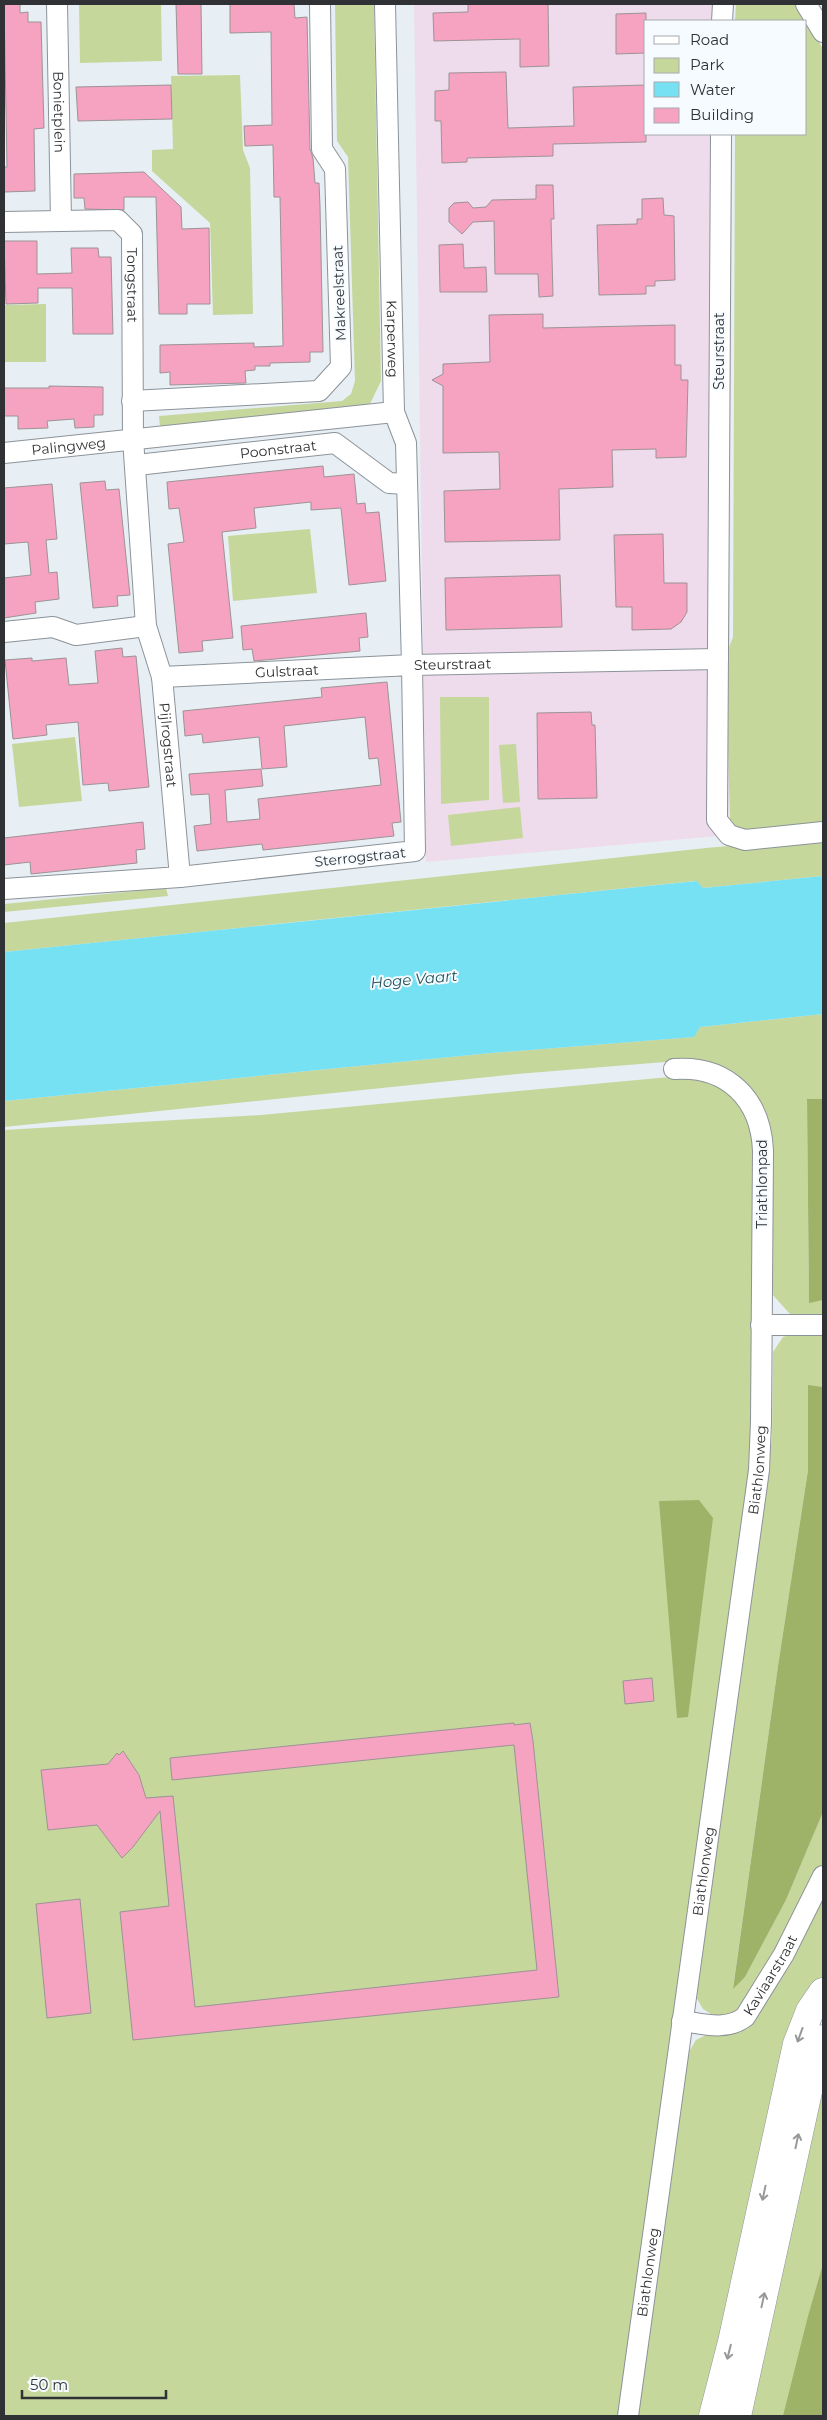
<svg xmlns="http://www.w3.org/2000/svg" width="827" height="2420" font-family="Montserrat,sans-serif">
<rect width="100%" height="100%" fill="#e7eef4"/>
<path fill="#eedced" d="M 414,4 L 732,4 L 732,21 L 646,21 L 646,134 L 732,134 L 729,835 L 426,862 Z"/>
<path fill="#c6d79c" d="M 79,4 L 161,4 L 162,61 L 80,63 Z
M 335,4 L 374,4 L 381,381 L 370,404 L 358,408 L 160,427 L 159,416 L 342,401 L 351,394 L 355,381 L 348,157 L 337,141 Z
M 736,4 L 797,4 L 823,49 L 823,825 L 747,833 L 732,827 L 730,820 L 726,675 L 726,655 L 733,637 L 735,134 L 806,134 L 806,21 L 735,21 Z
M 240,75 L 243,150 L 250,168 L 253,314 L 213,315 L 210,223 L 152,171 L 152,150 L 173,149 L 171,76 Z
M 46,304 L 46,362 L 4,362 L 4,305 Z
M 310,529 L 317,593 L 233,601 L 228,536 Z
M 440,697 L 489,697 L 489,800 L 441,804 Z
M 75,737 L 82,801 L 19,807 L 12,744 Z
M 516,744 L 520,802 L 503,803 L 499,745 Z
M 520,807 L 523,838 L 451,846 L 448,815 Z
M 823,838 L 823,876 L 703,888 L 696,881 L 4,952 L 4,923 L 706,848 Z
M 166,888 L 168,896 L 4,912 L 4,904 Z
M 823,1014 L 823,1099 L 807,1100 L 809,1302 L 823,1300 L 823,1316 L 790,1314 L 771,1293 L 759,1102 L 677,1061 L 517,1074 L 4,1127 L 4,1101 L 491,1053 L 693,1037 L 700,1027 Z
M 691,1075 C 729,1090 735,1091 754,1128 L 755,1447 L 622,2416 L 4,2416 L 4,1130 L 261,1115 Z
M 800,1331 L 823,1332 L 823,1387 L 808,1386 L 808,1470 L 778,1666 L 733,1988 L 745,1977 L 786,1900 L 823,1812 L 823,1863 L 783,1946 L 746,2008 L 722,2017 L 711,2014 L 703,2009 L 696,1997 L 697,1983 L 756,1568 L 772,1438 L 773,1352 L 783,1337 Z
M 823,1897 L 823,1982 L 704,2416 L 638,2416 L 687,2055 L 696,2040 L 706,2035 L 731,2031 L 764,2005 L 812,1922 Z
M 823,2061 L 823,2416 L 746,2416 Z"/>
<path fill="#9fb368" d="M 807,1099 L 823,1099 L 823,1300 L 809,1303 Z
M 808,1385 L 823,1387 L 823,1812 L 786,1900 L 745,1977 L 733,1989 L 778,1666 L 808,1470 Z
M 699,1500 L 713,1518 L 688,1717 L 677,1718 L 659,1501 Z
M 823,2264 L 823,2416 L 783,2416 L 808,2316 Z"/>
<path fill="#75e1f2" d="M 823,876 L 823,1014 L 700,1027 L 694,1037 L 491,1053 L 4,1101 L 4,952 L 697,881 L 703,888 Z"/>
<path fill="#f5a3c0" stroke="#9c9396" d="M 4,4 L 20,4 L 20,13 L 28,12 L 28,22 L 41,22 L 44,128 L 34,129 L 35,191 L 4,192 L 4,167 L 7,167 Z
M 176,4 L 201,4 L 202,74 L 178,74 Z
M 230,4 L 294,4 L 295,18 L 307,17 L 310,149 L 313,158 L 315,183 L 319,183 L 320,206 L 323,352 L 310,352 L 310,362 L 270,363 L 270,366 L 255,366 L 255,370 L 245,371 L 246,383 L 170,385 L 170,372 L 160,373 L 160,345 L 254,343 L 254,347 L 283,346 L 280,197 L 274,197 L 273,145 L 245,146 L 244,126 L 272,125 L 271,32 L 230,33 Z
M 468,4 L 548,4 L 549,66 L 520,67 L 520,39 L 434,41 L 433,13 L 468,12 Z
M 646,13 L 646,53 L 616,54 L 616,14 Z
M 506,72 L 508,128 L 574,126 L 573,87 L 646,85 L 646,142 L 553,144 L 553,156 L 467,158 L 467,162 L 442,163 L 441,121 L 435,121 L 435,91 L 449,90 L 449,73 Z
M 171,85 L 172,119 L 78,121 L 76,87 Z
M 144,172 L 181,207 L 182,229 L 209,228 L 210,304 L 187,304 L 187,314 L 159,314 L 156,197 L 124,197 L 124,210 L 85,209 L 84,198 L 74,198 L 74,174 Z
M 536,185 L 553,185 L 554,219 L 551,219 L 553,296 L 539,297 L 538,274 L 495,274 L 494,221 L 473,222 L 462,234 L 449,222 L 449,208 L 454,203 L 468,202 L 473,208 L 486,207 L 492,200 L 536,199 Z
M 663,198 L 664,215 L 674,216 L 675,280 L 655,281 L 655,286 L 646,286 L 646,294 L 599,295 L 597,225 L 637,224 L 637,219 L 642,219 L 642,199 Z
M 4,241 L 37,241 L 37,274 L 72,273 L 71,248 L 98,248 L 99,257 L 111,257 L 113,334 L 73,334 L 72,288 L 38,288 L 38,303 L 6,304 Z
M 463,244 L 464,268 L 486,267 L 487,292 L 440,292 L 439,245 Z
M 543,314 L 543,328 L 675,325 L 675,365 L 681,365 L 681,380 L 688,380 L 686,457 L 656,458 L 656,449 L 612,450 L 613,487 L 559,489 L 560,540 L 445,542 L 444,491 L 500,489 L 499,452 L 443,453 L 443,386 L 432,380 L 443,374 L 443,364 L 490,362 L 489,315 Z
M 49,386 L 103,387 L 103,415 L 94,415 L 94,427 L 75,428 L 74,419 L 47,421 L 48,428 L 18,429 L 18,416 L 4,416 L 4,388 L 49,388 Z
M 323,466 L 324,477 L 354,474 L 357,504 L 365,503 L 366,513 L 379,512 L 386,581 L 349,585 L 341,508 L 311,510 L 311,502 L 254,508 L 256,528 L 222,532 L 233,638 L 202,641 L 203,651 L 179,653 L 168,544 L 184,542 L 179,508 L 169,509 L 167,482 Z
M 105,481 L 106,490 L 119,489 L 130,595 L 117,596 L 118,606 L 93,608 L 80,483 Z
M 52,484 L 57,539 L 46,540 L 49,573 L 57,572 L 59,599 L 35,602 L 36,613 L 4,618 L 4,578 L 31,575 L 28,542 L 4,544 L 4,488 Z
M 663,534 L 664,583 L 687,583 L 687,612 L 681,622 L 671,629 L 632,630 L 632,607 L 616,607 L 614,535 Z
M 560,575 L 562,627 L 446,630 L 445,578 Z
M 366,613 L 368,637 L 359,638 L 360,651 L 254,661 L 252,649 L 243,650 L 241,626 Z
M 122,648 L 123,657 L 136,656 L 149,787 L 109,791 L 108,783 L 83,785 L 78,722 L 46,725 L 47,735 L 13,739 L 5,660 L 32,658 L 32,661 L 66,658 L 69,685 L 98,683 L 95,651 Z
M 387,682 L 401,822 L 392,823 L 394,836 L 263,850 L 262,844 L 197,851 L 194,826 L 211,824 L 209,794 L 191,795 L 189,774 L 261,769 L 263,786 L 225,790 L 227,822 L 260,819 L 258,799 L 381,785 L 378,758 L 369,759 L 365,717 L 284,726 L 287,767 L 262,769 L 259,737 L 203,743 L 202,734 L 185,736 L 183,711 L 322,697 L 321,688 Z
M 591,712 L 592,725 L 595,725 L 597,798 L 538,799 L 537,713 Z
M 143,822 L 145,849 L 136,850 L 137,863 L 31,874 L 30,862 L 4,865 L 4,838 Z
M 652,1678 L 654,1701 L 625,1704 L 623,1681 Z
M 514,1723 L 514,1725 L 530,1723 L 533,1741 L 559,1997 L 133,2040 L 120,1912 L 169,1906 L 160,1811 L 133,1847 L 122,1858 L 97,1825 L 48,1830 L 41,1770 L 108,1764 L 117,1753 L 119,1755 L 123,1751 L 139,1775 L 146,1798 L 173,1796 L 195,2007 L 537,1970 L 514,1745 L 172,1780 L 170,1758 Z
M 80,1899 L 91,2013 L 47,2018 L 36,1904 Z"/>
<g fill="none" stroke-linecap="round" stroke-linejoin="round">
<g stroke="#8c9399" stroke-width="22">
<g id="minor">
<path id="s1" d="M 57,4 L 61,220"/>
<path id="s2" d="M 385,4 L 394,412 L 406,443 L 412,665 L 718,659"/>
<path d="M 806,4 L 823,32"/>
<path d="M 722,21 L 723,4"/>
<path d="M 721,134 L 717,820 L 729,835 L 745,840 L 823,832"/>
<path id="s3" d="M 4,222 L 118,220 L 132,234 L 133,439 L 146,626 L 162,677 L 180,877 L 4,889"/>
<path d="M 132,401 L 319,391 L 341,367 L 335,169 L 322,149 L 320,4"/>
<path id="s4" d="M 4,453 L 394,412"/>
<path id="s5" d="M 137,465 L 335,443 L 389,483 L 407,484"/>
<path d="M 4,632 L 53,627 L 76,635 L 146,626"/>
<path id="s6" d="M 162,677 L 412,665 L 415,851 L 180,877"/>
<path d="M 761,1325 L 823,1325"/>
<path id="s7" d="M 682,2021 C 704,2024 726,2031 745,2017 L 784,1954 L 823,1876"/>
<path id="s8" d="M 628,2416 L 759,1470 L 761,1422 L 763,1151 C 761,1099 727,1065 674,1069"/>
</g>
</g>
<g stroke="#8c9399" stroke-width="29">
<path id="highway" d="M 713,2416 L 732,2342 L 797,2044 L 810,2011 L 823,1992
M 737,2416 L 809,2087 L 823,2039"/>
</g>
<use href="#minor" stroke="#fff" stroke-width="20"/>
<use href="#highway" stroke="#fff" stroke-width="28"/>
</g>
<defs><path id="oneway-shaft" d="M-6 0H5M1.5-3L5.5 0L1.5 3" fill="none" stroke-width="1.6" stroke-linecap="round" stroke-linejoin="round" transform="scale(1.25)"/></defs>
<g stroke="#97989a">
<use href="#oneway-shaft" transform="translate(800 2035) rotate(110)"/>
<use href="#oneway-shaft" transform="translate(797 2141) rotate(-78)"/>
<use href="#oneway-shaft" transform="translate(764 2193) rotate(102)"/>
<use href="#oneway-shaft" transform="translate(763 2300) rotate(-78)"/>
<use href="#oneway-shaft" transform="translate(729 2352) rotate(104)"/>
</g>
<g text-anchor="middle" dominant-baseline="central" stroke-width="4" stroke-linejoin="round" paint-order="stroke">
<g font-size="14" fill="#2f3134" stroke="#f6fbff">
<text stroke="none"><textPath href="#s1" startOffset="108">Bonietplein</textPath></text>
<text stroke="none"><textPath href="#s3" startOffset="185">Tongstraat</textPath></text>
<text transform="translate(339 293) rotate(-92)">Makreelstraat</text>
<text stroke="none"><textPath href="#s2" startOffset="335">Karperweg</textPath></text>
<text transform="translate(719 351) rotate(-90)">Steurstraat</text>
<text stroke="none"><textPath href="#s4" startOffset="65">Palingweg</textPath></text>
<text stroke="none"><textPath href="#s5" startOffset="142">Poonstraat</textPath></text>
<text stroke="none"><textPath href="#s2" startOffset="704">Steurstraat</textPath></text>
<text stroke="none"><textPath href="#s6" startOffset="125">Gulstraat</textPath></text>
<text stroke="none"><textPath href="#s3" startOffset="648">Pijlrogstraat</textPath></text>
<text transform="translate(360 857) rotate(-6)">Sterrogstraat</text>
<text transform="translate(762 1184) rotate(-90)">Triathlonpad</text>
<text stroke="none"><textPath href="#s8" startOffset="955">Biathlonweg</textPath></text>
<text stroke="none"><textPath href="#s8" startOffset="550">Biathlonweg</textPath></text>
<text stroke="none"><textPath href="#s7" startOffset="114">Kaviaarstraat</textPath></text>
<text stroke="none"><textPath href="#s8" startOffset="145">Biathlonweg</textPath></text>
</g>
<g font-size="15" font-style="italic" fill="#225259" stroke="#f6fbff">
<text transform="translate(414 979) rotate(-5)">Hoge Vaart</text>
</g>
</g>
<rect width="827" height="2420" fill="none" stroke="#2f3134" stroke-width="10"/>
<rect x="644" y="20" width="162" height="115" fill="#f6fbff" stroke="#a6aaae"/>
<rect x="654" y="36" width="25" height="8" fill="#ffffff" stroke="#a6aaae"/>
<text x="690" y="45" font-size="15" fill="#2f3134">Road</text>
<rect x="654" y="58" width="25" height="15" fill="#c6d79c" stroke="#a6aaae"/>
<text x="690" y="70" font-size="15" fill="#2f3134">Park</text>
<rect x="654" y="82" width="25" height="15" fill="#75e1f2" stroke="#a6aaae"/>
<text x="690" y="95" font-size="15" fill="#2f3134">Water</text>
<rect x="654" y="108" width="25" height="15" fill="#f5a3c0" stroke="#a6aaae"/>
<text x="690" y="120" font-size="15" fill="#2f3134">Building</text>
<path d="M22 2390v8h144v-8" fill="none" stroke="#2f3134" stroke-width="2.5"/>
<text x="30" y="2390" font-size="15" fill="#2f3134" stroke="#f6fbff" stroke-width="4" paint-order="stroke">50 m</text>
</svg>
